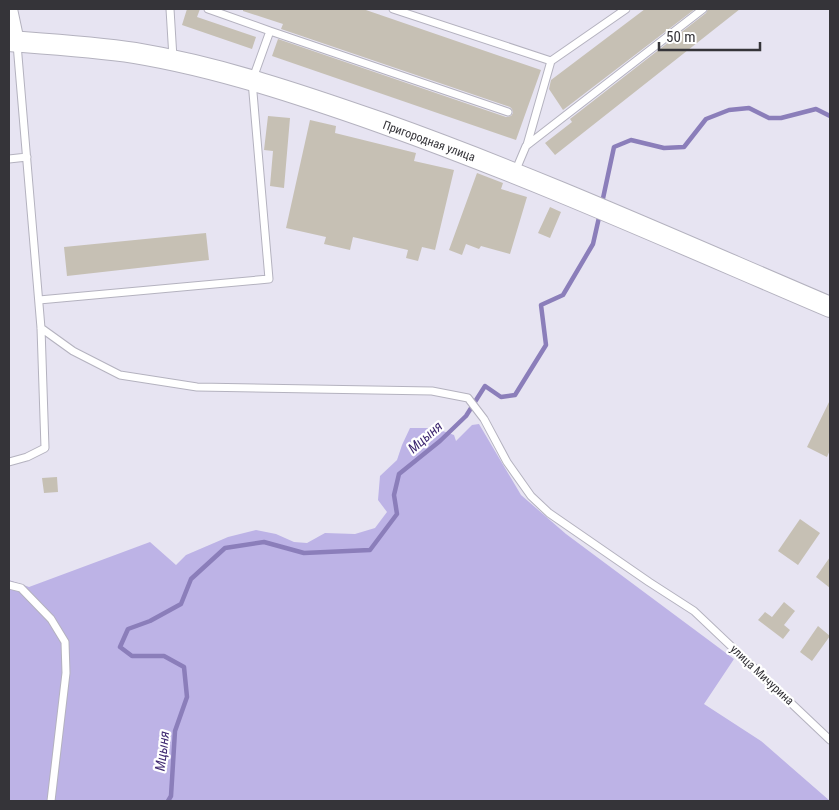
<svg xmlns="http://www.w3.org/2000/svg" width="839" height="810" font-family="'Roboto Condensed',sans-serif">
<rect width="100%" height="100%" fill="#e7e4f2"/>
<path fill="#bdb3e6" d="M 479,424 L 521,495 L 566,534 L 734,659 L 704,704 L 761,741 L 830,801 L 9,801 L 9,580 L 29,587 L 150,542 L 176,565 L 186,555 L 228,537 L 256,530 L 276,534 L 294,542 L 307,543 L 325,533 L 355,534 L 375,528 L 387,512 L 378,500 L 380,476 L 397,460 L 402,445 L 410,428 L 434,428 L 454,435 L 456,441 L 472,425 Z"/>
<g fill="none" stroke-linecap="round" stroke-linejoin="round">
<path stroke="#8b7eba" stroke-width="4.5" d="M 602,203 L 614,147 L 631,140 L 664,148 L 684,147 L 706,119 L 729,110 L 749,108 L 769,118 L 781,118 L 816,109 L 830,116
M 168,801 L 171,796 L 175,731 L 187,697 L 184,667 L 164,656 L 132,656 L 120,647 L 128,629 L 150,621 L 181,604 L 191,579 L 225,548 L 264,542 L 304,553 L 370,550 L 397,514 L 394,495 L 399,474 L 440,441 L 466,416 L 485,386 L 501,397 L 515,395 L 546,345 L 541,305 L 563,295 L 593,244 L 600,213"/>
</g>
<path fill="#c6c0b4" d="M 187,9 L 200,9 L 197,17 L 256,37 L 252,49 L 182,25 Z
M 243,9 L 363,9 L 541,70 L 516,140 L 272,56 L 278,39 L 506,117 L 511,116 L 513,113 L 512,109 L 510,107 L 281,29 L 283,24 L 243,11 Z
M 645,9 L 695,9 L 563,110 L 549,89 L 551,80 Z
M 708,9 L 740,9 L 555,155 L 545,143 L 572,122 L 570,119 L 706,13 Z
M 268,116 L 290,118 L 284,188 L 270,186 L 273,151 L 264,150 Z
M 310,120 L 336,126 L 335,133 L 416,153 L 414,161 L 454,170 L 435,250 L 422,247 L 418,261 L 406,258 L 408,250 L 353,237 L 350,250 L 324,244 L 326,237 L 286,228 Z
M 477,173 L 503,183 L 501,189 L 527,197 L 510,254 L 481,246 L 479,249 L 466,244 L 462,255 L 449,250 Z
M 550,207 L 561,212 L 550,238 L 538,233 Z
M 206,233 L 209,260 L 67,276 L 64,247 Z
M 830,400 L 830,450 L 827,457 L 807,447 Z
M 57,477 L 58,492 L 44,493 L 42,478 Z
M 800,519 L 820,533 L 798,565 L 778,551 Z
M 830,557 L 830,588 L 816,577 Z
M 784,602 L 795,611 L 784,625 L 790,630 L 783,639 L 758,620 L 765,612 L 772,617 Z
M 818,626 L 830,636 L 812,661 L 800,652 Z"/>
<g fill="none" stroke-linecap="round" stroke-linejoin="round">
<g stroke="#b4b2bf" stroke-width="9">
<path id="lane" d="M 170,9 L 173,58
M 208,9 L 270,31
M 393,9 L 551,61 L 626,9
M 527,145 L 551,61
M 9,159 L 27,157
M 515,172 L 526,146 L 703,9
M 39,300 L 269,279 L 252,81 L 270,31 L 508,112
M 41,328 L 73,351 L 120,375 L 197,387 L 432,391 L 468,398 L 484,419 L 507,462 L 531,496 L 549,513 L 649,582 L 694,611 L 830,740
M 9,462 L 27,457 L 45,448 L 41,328 L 17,44
M 9,585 L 21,588 L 51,619 L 65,642 L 66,673 L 51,801"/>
</g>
<g stroke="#b4b2bf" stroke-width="16">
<path id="street" d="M 10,9 L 17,42"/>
</g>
<g stroke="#b4b2bf" stroke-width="22">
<path id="secondary" d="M 9,41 C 49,44 95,47 135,53 C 219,67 302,95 382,123 C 534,177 682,244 830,307"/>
</g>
<use href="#lane" stroke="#fff" stroke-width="7"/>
<use href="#street" stroke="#fff" stroke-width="14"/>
<use href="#secondary" stroke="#fff" stroke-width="20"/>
</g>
<g text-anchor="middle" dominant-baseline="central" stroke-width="4.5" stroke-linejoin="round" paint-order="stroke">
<g font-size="12" fill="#353439" stroke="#fff">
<text transform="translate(429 141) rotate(20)">Пригородная улица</text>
<text transform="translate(762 675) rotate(43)">улица Мичурина</text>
</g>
<g font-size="14" font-style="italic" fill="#3f2971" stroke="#fff">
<text transform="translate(425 437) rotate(-41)">Мцыня</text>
<text transform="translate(162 751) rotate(-83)">Мцыня</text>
</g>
</g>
<rect width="839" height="810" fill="none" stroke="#353439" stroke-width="20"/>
<path d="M659 42v8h101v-8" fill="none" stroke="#353439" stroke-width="2.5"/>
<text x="666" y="42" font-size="15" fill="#353439" stroke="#ffffff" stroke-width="4" paint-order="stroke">50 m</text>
</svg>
